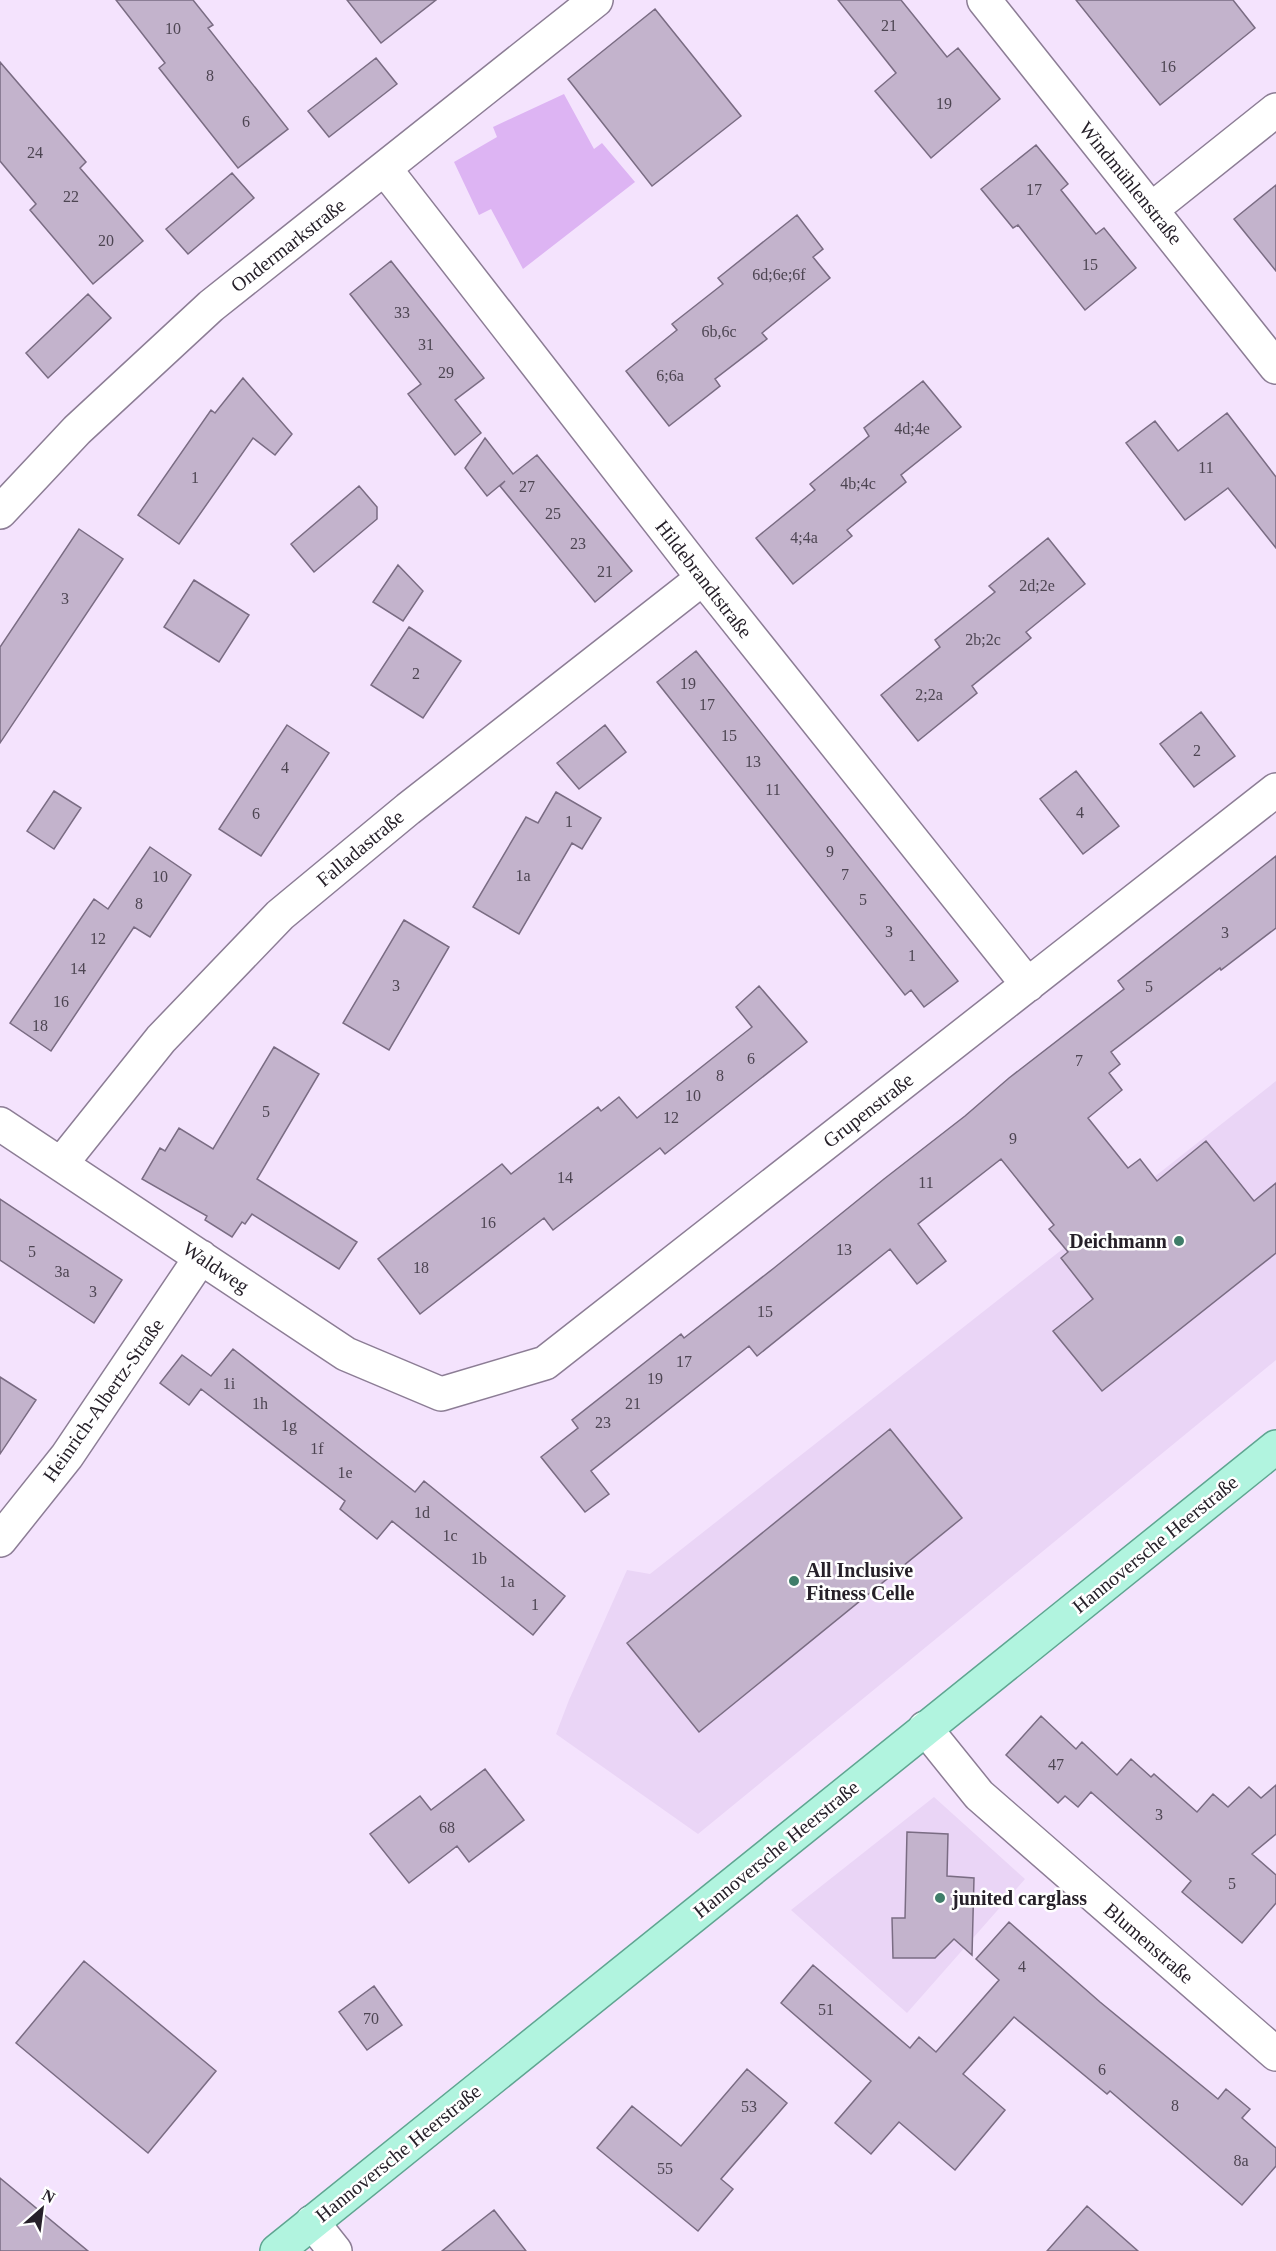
<svg xmlns="http://www.w3.org/2000/svg" width="1276" height="2251" font-family="Georgia,serif">
<rect width="100%" height="100%" fill="#f4e3fd"/>
<path fill="#ead5f6" d="M 1276,1081 L 1276,1360 L 698,1834 L 556,1734 L 569,1700 L 627,1570 L 650,1574 Z
M 934,1797 L 1025,1879 L 907,2013 L 791,1910 Z"/>
<path fill="#ddb4f3" d="M 564,94 L 594,149 L 602,143 L 635,182 L 523,269 L 491,209 L 479,215 L 454,162 L 497,137 L 493,127 Z"/>
<path fill="#c3b3cc" stroke="#7a6c83" stroke-width="1.5" d="M 116,0 L 193,0 L 213,25 L 208,28 L 288,129 L 238,168 L 159,68 L 165,63 Z
M 347,0 L 436,0 L 381,43 Z
M 838,0 L 901,0 L 947,57 L 958,48 L 1000,99 L 931,158 L 875,91 L 896,73 Z
M 1076,0 L 1233,0 L 1255,28 L 1160,105 Z
M 655,9 L 741,116 L 652,186 L 568,79 Z
M 376,58 L 397,84 L 329,137 L 308,111 Z
M 0,62 L 86,162 L 80,168 L 143,241 L 93,284 L 30,210 L 36,204 L 0,161 Z
M 1036,145 L 1068,184 L 1061,190 L 1096,234 L 1104,228 L 1136,268 L 1085,310 L 1018,225 L 1013,228 L 981,189 Z
M 232,173 L 254,198 L 188,254 L 166,229 Z
M 1276,185 L 1276,271 L 1234,219 Z
M 797,215 L 823,249 L 813,257 L 830,278 L 762,333 L 767,339 L 715,379 L 720,386 L 669,426 L 626,371 L 677,330 L 672,324 L 723,284 L 718,278 Z
M 391,261 L 484,378 L 455,400 L 481,433 L 455,455 L 408,394 L 421,384 L 350,294 Z
M 88,294 L 111,318 L 48,378 L 26,353 Z
M 243,378 L 292,434 L 275,455 L 253,438 L 179,544 L 138,515 L 211,410 L 215,413 Z
M 923,381 L 961,427 L 901,475 L 906,482 L 847,530 L 852,536 L 793,584 L 756,538 L 815,490 L 810,484 L 869,436 L 864,428 Z
M 1227,413 L 1276,477 L 1276,548 L 1228,488 L 1185,520 L 1126,443 L 1155,421 L 1178,451 Z
M 485,438 L 513,474 L 537,455 L 632,571 L 595,602 L 500,486 L 505,481 L 487,496 L 465,468 Z
M 359,486 L 377,507 L 377,519 L 314,572 L 291,544 Z
M 79,529 L 123,559 L 0,743 L 0,647 Z
M 1048,538 L 1085,584 L 1026,632 L 1031,638 L 972,686 L 977,693 L 918,741 L 881,695 L 940,647 L 935,640 L 995,592 L 989,586 Z
M 398,565 L 423,591 L 403,621 L 373,602 Z
M 194,580 L 249,615 L 219,662 L 164,627 Z
M 409,627 L 461,661 L 423,718 L 371,685 Z
M 696,651 L 958,981 L 924,1007 L 911,990 L 905,995 L 657,682 Z
M 1201,712 L 1235,756 L 1194,787 L 1160,744 Z
M 287,725 L 329,753 L 261,856 L 219,829 Z
M 605,725 L 626,752 L 579,789 L 557,763 Z
M 1076,771 L 1119,826 L 1083,854 L 1040,799 Z
M 54,791 L 81,808 L 54,849 L 27,831 Z
M 556,792 L 601,818 L 582,849 L 572,843 L 519,934 L 473,907 L 526,817 L 538,823 Z
M 150,847 L 191,875 L 150,937 L 134,927 L 51,1051 L 10,1023 L 94,899 L 108,909 Z
M 1276,856 L 1276,928 L 1221,970 L 1220,968 L 1111,1052 L 1120,1064 L 1109,1073 L 1122,1090 L 1088,1118 L 1128,1168 L 1140,1159 L 1157,1181 L 1206,1141 L 1254,1201 L 1276,1183 L 1276,1253 L 1102,1391 L 1053,1331 L 1093,1299 L 1061,1258 L 1068,1252 L 1049,1229 L 1054,1225 L 1001,1159 L 918,1224 L 946,1261 L 917,1284 L 890,1249 L 757,1356 L 749,1346 L 591,1471 L 609,1494 L 585,1512 L 541,1457 L 578,1428 L 572,1420 L 681,1334 L 684,1338 L 774,1268 L 884,1179 L 965,1116 L 1009,1078 L 1124,989 L 1118,981 Z
M 404,920 L 449,947 L 389,1050 L 343,1023 Z
M 759,986 L 807,1042 L 665,1154 L 660,1148 L 553,1230 L 544,1218 L 420,1314 L 378,1259 L 502,1164 L 511,1174 L 598,1107 L 601,1111 L 619,1097 L 637,1118 L 752,1027 L 736,1007 Z
M 274,1047 L 319,1074 L 257,1179 L 357,1242 L 339,1269 L 252,1214 L 245,1224 L 242,1222 L 232,1237 L 205,1220 L 207,1216 L 142,1179 L 160,1148 L 165,1151 L 179,1128 L 213,1149 Z
M 0,1199 L 122,1280 L 94,1323 L 0,1260 Z
M 233,1349 L 415,1492 L 424,1481 L 565,1596 L 533,1635 L 392,1521 L 377,1539 L 340,1509 L 345,1501 L 201,1389 L 189,1405 L 160,1383 L 182,1355 L 211,1376 Z
M 0,1377 L 36,1400 L 0,1454 Z
M 890,1429 L 962,1518 L 699,1732 L 627,1643 Z
M 1041,1716 L 1076,1749 L 1082,1742 L 1117,1775 L 1131,1759 L 1151,1777 L 1154,1774 L 1197,1812 L 1213,1794 L 1228,1807 L 1249,1787 L 1261,1798 L 1276,1785 L 1276,1834 L 1252,1854 L 1276,1875 L 1276,1903 L 1242,1943 L 1182,1892 L 1191,1881 L 1091,1792 L 1078,1807 L 1065,1796 L 1058,1803 L 1006,1755 Z
M 485,1769 L 524,1820 L 469,1862 L 457,1846 L 409,1883 L 370,1834 L 420,1796 L 431,1810 Z
M 907,1832 L 948,1834 L 947,1876 L 974,1878 L 972,1955 L 954,1939 L 935,1958 L 893,1958 L 892,1918 L 905,1918 Z
M 1009,1922 L 1100,2002 L 1218,2099 L 1226,2089 L 1250,2109 L 1242,2118 L 1276,2148 L 1276,2166 L 1242,2205 L 1110,2091 L 1107,2094 L 1014,2017 L 963,2074 L 1005,2110 L 955,2170 L 899,2122 L 871,2154 L 835,2123 L 871,2081 L 781,2003 L 813,1965 L 910,2048 L 919,2037 L 936,2052 L 999,1980 L 976,1959 Z
M 84,1961 L 216,2071 L 148,2153 L 16,2043 Z
M 374,1986 L 402,2025 L 367,2050 L 339,2012 Z
M 747,2069 L 787,2103 L 721,2179 L 733,2189 L 698,2231 L 597,2148 L 632,2106 L 681,2146 Z
M 0,2178 L 88,2251 L 0,2251 Z
M 1087,2206 L 1138,2251 L 1047,2251 Z
M 494,2210 L 526,2251 L 442,2251 Z"/>
<g fill="none" stroke-linecap="round" stroke-linejoin="round">
<g stroke="#8c7d95" stroke-width="36">
<path id="street" d="M 385,169 L 703,578 L 1028,985
M 1152,209 L 1276,110
M 0,512 L 77,430 L 211,306 L 596,0
M 0,1124 L 346,1354 L 441,1394 L 545,1363 L 1276,790
M 61,1164 L 161,1039 L 280,915 L 408,809 L 703,578
M 0,1540 L 67,1456 L 201,1257
M 925,1728 L 979,1795 L 1276,2054
M 312,2222 L 335,2251"/>
</g>
<g stroke="#8c7d95" stroke-width="36">
<path id="secondary" d="M 984,0 L 1276,367"/>
</g>
<g stroke="#5fa591" stroke-width="36">
<path id="primary" d="M 277,2251 L 1276,1447"/>
</g>
<use href="#street" stroke="#fff" stroke-width="33"/>
<use href="#secondary" stroke="#fff" stroke-width="33"/>
<use href="#primary" stroke="#b1f4df" stroke-width="33"/>
</g>
<g fill="#3f7d69" stroke="#fff" stroke-width="2">
<circle cx="1179" cy="1241" r="6"/>
<circle cx="794" cy="1581" r="6"/>
<circle cx="940" cy="1898" r="6"/>
</g>
<g text-anchor="middle" dominant-baseline="central" stroke-width="5" stroke-linejoin="round" paint-order="stroke">
<g font-size="16" fill="#4d4552">
<text x="889" y="25">21</text>
<text x="173" y="28">10</text>
<text x="1168" y="66">16</text>
<text x="210" y="75">8</text>
<text x="944" y="103">19</text>
<text x="246" y="121">6</text>
<text x="35" y="152">24</text>
<text x="1034" y="189">17</text>
<text x="71" y="196">22</text>
<text x="106" y="240">20</text>
<text x="1090" y="264">15</text>
<text x="779" y="274">6d;6e;6f</text>
<text x="402" y="312">33</text>
<text x="719" y="331">6b,6c</text>
<text x="426" y="344">31</text>
<text x="446" y="372">29</text>
<text x="670" y="375">6;6a</text>
<text x="912" y="428">4d;4e</text>
<text x="1206" y="467">11</text>
<text x="195" y="477">1</text>
<text x="858" y="483">4b;4c</text>
<text x="527" y="486">27</text>
<text x="553" y="513">25</text>
<text x="804" y="537">4;4a</text>
<text x="578" y="543">23</text>
<text x="605" y="571">21</text>
<text x="1037" y="585">2d;2e</text>
<text x="65" y="598">3</text>
<text x="983" y="639">2b;2c</text>
<text x="416" y="673">2</text>
<text x="688" y="683">19</text>
<text x="929" y="694">2;2a</text>
<text x="707" y="704">17</text>
<text x="729" y="735">15</text>
<text x="1197" y="750">2</text>
<text x="753" y="761">13</text>
<text x="285" y="767">4</text>
<text x="773" y="789">11</text>
<text x="1080" y="812">4</text>
<text x="256" y="813">6</text>
<text x="569" y="821">1</text>
<text x="830" y="851">9</text>
<text x="845" y="874">7</text>
<text x="523" y="875">1a</text>
<text x="160" y="876">10</text>
<text x="863" y="899">5</text>
<text x="139" y="903">8</text>
<text x="889" y="931">3</text>
<text x="1225" y="932">3</text>
<text x="98" y="938">12</text>
<text x="912" y="955">1</text>
<text x="78" y="968">14</text>
<text x="396" y="985">3</text>
<text x="1149" y="986">5</text>
<text x="61" y="1001">16</text>
<text x="40" y="1025">18</text>
<text x="751" y="1058">6</text>
<text x="1079" y="1060">7</text>
<text x="720" y="1075">8</text>
<text x="693" y="1095">10</text>
<text x="266" y="1111">5</text>
<text x="671" y="1117">12</text>
<text x="1013" y="1138">9</text>
<text x="565" y="1177">14</text>
<text x="926" y="1182">11</text>
<text x="488" y="1222">16</text>
<text x="844" y="1249">13</text>
<text x="32" y="1251">5</text>
<text x="421" y="1267">18</text>
<text x="62" y="1271">3a</text>
<text x="93" y="1291">3</text>
<text x="765" y="1311">15</text>
<text x="684" y="1361">17</text>
<text x="655" y="1378">19</text>
<text x="229" y="1383">1i</text>
<text x="260" y="1403">1h</text>
<text x="633" y="1403">21</text>
<text x="603" y="1422">23</text>
<text x="289" y="1425">1g</text>
<text x="317" y="1448">1f</text>
<text x="345" y="1472">1e</text>
<text x="422" y="1512">1d</text>
<text x="450" y="1535">1c</text>
<text x="479" y="1558">1b</text>
<text x="507" y="1581">1a</text>
<text x="535" y="1604">1</text>
<text x="1056" y="1764">47</text>
<text x="1159" y="1814">3</text>
<text x="447" y="1827">68</text>
<text x="1232" y="1883">5</text>
<text x="1022" y="1966">4</text>
<text x="826" y="2009">51</text>
<text x="371" y="2018">70</text>
<text x="1102" y="2069">6</text>
<text x="1175" y="2105">8</text>
<text x="749" y="2106">53</text>
<text x="1241" y="2160">8a</text>
<text x="665" y="2168">55</text>
</g>
<g font-size="20" fill="#262029" stroke="#fff">
<text transform="translate(1131 183) rotate(51)">Windmühlenstraße</text>
<text transform="translate(288 245) rotate(-38)">Ondermarkstraße</text>
<text transform="translate(704 579) rotate(52)">Hildebrandtstraße</text>
<text transform="translate(360 848) rotate(-40)">Falladastraße</text>
<text transform="translate(868 1110) rotate(-38)">Grupenstraße</text>
<text transform="translate(216 1267) rotate(34)">Waldweg</text>
<text transform="translate(103 1400) rotate(-55)">Heinrich-Albertz-Straße</text>
<text transform="translate(1155 1544) rotate(-39)">Hannoversche Heerstraße</text>
<text transform="translate(776 1849) rotate(-39)">Hannoversche Heerstraße</text>
<text transform="translate(1149 1943) rotate(41)">Blumenstraße</text>
<text transform="translate(398 2153) rotate(-39)">Hannoversche Heerstraße</text>
</g>
<g font-size="20" font-weight="bold" fill="#262029" stroke="#fff" text-anchor="start">
<text x="1167" y="1241" text-anchor="end">Deichmann</text>
<text x="806" y="1570">All Inclusive<tspan x="806" dy="23">Fitness Celle</tspan></text>
<text x="952" y="1898">junited carglass</text>
</g>
</g>
<g transform="translate(42 2209) rotate(28)" stroke="#ffffff" stroke-width="4.5" paint-order="stroke">
<path d="M0-4.5L10 22L0 15L-10 22Z" fill="#262029"/>
<text y="-9" font-size="16" font-weight="bold" text-anchor="middle" fill="#262029">N</text>
</g>
</svg>
